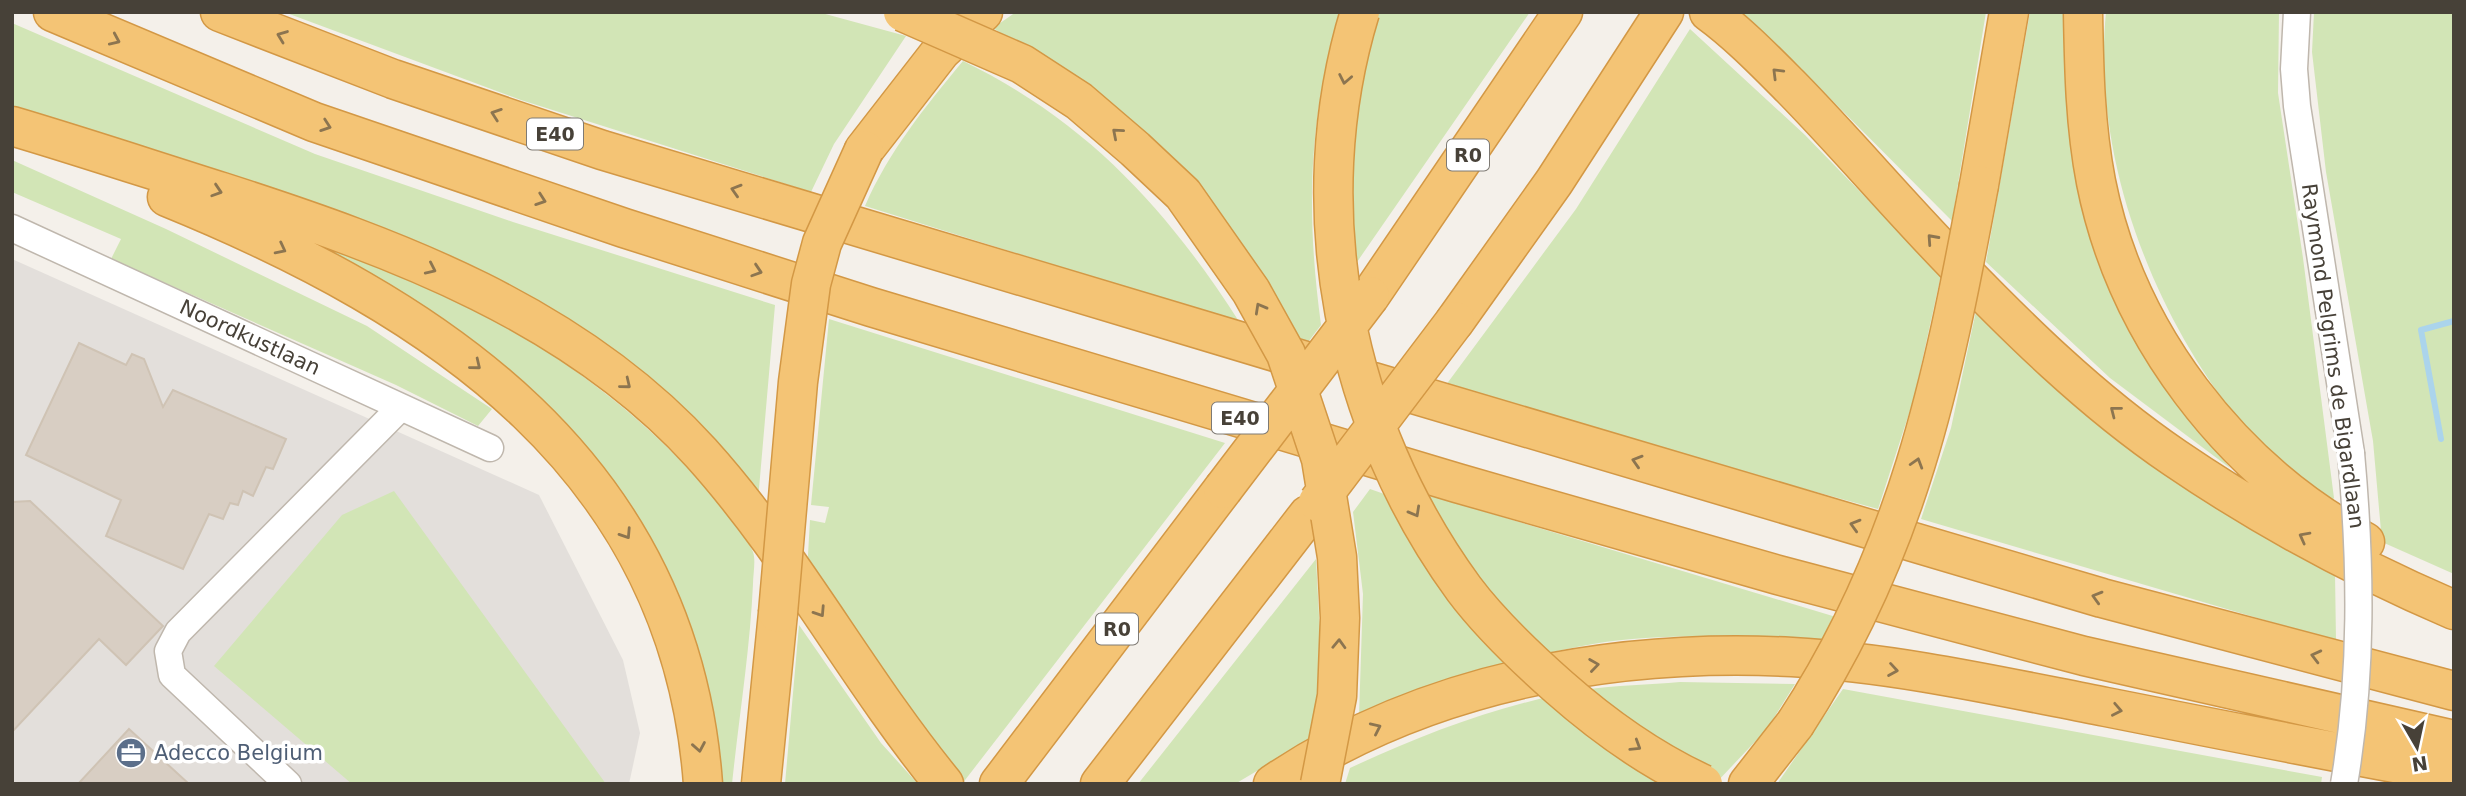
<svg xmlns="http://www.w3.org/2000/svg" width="2466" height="796" font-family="'DejaVu Sans',sans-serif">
<rect width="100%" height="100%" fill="#f4f0ea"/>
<path fill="#e3dfdb" d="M 12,259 L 539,495 L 623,660 L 640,733 L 629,784 L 12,784 Z"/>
<path fill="#d2e5b6" d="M 284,12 L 818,12 L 906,36 L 834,144 L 811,192 L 521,100 Z
M 1016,12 L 1340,12 C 1308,121 1306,213 1321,325 L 1302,350 L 1101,98 L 993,28 Z
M 1375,12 L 1530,12 L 1348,275 L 1355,81 Z
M 1739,12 L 1986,12 L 1952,221 L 1781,49 Z
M 2030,12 L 2068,12 L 2067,64 L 2185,413 L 2230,468 L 2110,378 L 1986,262 Z
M 2106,12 L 2279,12 L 2278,93 L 2303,258 L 2334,498 L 2331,502 C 2304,478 2257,444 2236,417 C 2150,307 2092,154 2106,12 Z
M 2314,12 L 2454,12 L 2454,574 L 2382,542 L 2373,441 L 2326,172 L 2312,52 Z
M 12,23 L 315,154 L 513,222 L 775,305 L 758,500 L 613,359 L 12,110 Z
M 1690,29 L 1805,135 L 1941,275 L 1914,398 L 1878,509 L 1443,389 L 1576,209 Z
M 963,61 C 1087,121 1167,209 1240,323 L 865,206 C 889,151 925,107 963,61 Z
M 12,160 L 166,229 L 367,326 L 492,409 L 478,426 L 396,385 L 111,259 L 121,239 L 12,192 Z
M 257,222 C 315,242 374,262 430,287 C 527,330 633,404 702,484 C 715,499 747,535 753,552 C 756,560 753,575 753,584 C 750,650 739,717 732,784 L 718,784 L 656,555 L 632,511 L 584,450 L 485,350 L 416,301 Z
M 1976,311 C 2032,366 2088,420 2152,466 C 2209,507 2272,541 2335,573 L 2336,641 L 1921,519 L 1951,428 Z
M 829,319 L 1225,443 L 962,784 L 807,572 L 810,520 L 825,523 L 829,507 L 811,505 Z
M 1370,489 L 1427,509 L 1416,491 L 1836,617 L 1821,642 C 1746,638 1667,631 1593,644 C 1511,658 1435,683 1359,716 L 1363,594 L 1353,512 Z
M 394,491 L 606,784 L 352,784 L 214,666 L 342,515 Z
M 1316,559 L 1322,671 L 1312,738 L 1235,784 L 1138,784 Z
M 799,625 L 881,743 L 918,784 L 785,784 Z
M 1680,682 L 1795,684 L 1767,729 L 1715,784 L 1345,784 L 1350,768 C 1423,734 1504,703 1584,690 C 1616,685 1649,685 1680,682 Z
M 1843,689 L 2322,777 L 2321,784 L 1777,784 Z"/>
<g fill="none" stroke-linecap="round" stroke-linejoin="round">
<path stroke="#abd4ec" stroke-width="6" d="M 2441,439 L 2421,330 L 2454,321"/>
</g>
<path fill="#d8cec3" stroke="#cfc3b4" stroke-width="2" d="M 79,343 L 126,365 L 132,354 L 144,359 L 163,407 L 173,390 L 286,439 L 273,469 L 266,467 L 253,496 L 243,491 L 238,505 L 230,503 L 223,519 L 209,514 L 183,569 L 106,536 L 121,500 L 26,455 Z
M 30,501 L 163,626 L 126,665 L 99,639 L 12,732 L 12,502 Z
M 129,729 L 189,784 L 78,784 Z"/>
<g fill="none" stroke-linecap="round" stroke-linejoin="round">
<g stroke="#bfb7ad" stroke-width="29">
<g id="minor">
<path d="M 2297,12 L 2294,69 L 2297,106 L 2351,453"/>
<path id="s1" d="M 12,228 L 490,448"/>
<path d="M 288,784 L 172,675 L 168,651 L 178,632 L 400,408"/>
</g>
</g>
<g stroke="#d39845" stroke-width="41">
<path id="highway" d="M 53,12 L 314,122 L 624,228 L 871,307 L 1457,483 L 1778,575 L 2084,656 L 2454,740
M 220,12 L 393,79 L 602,150 L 1312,363
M 1709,12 C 1739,34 1765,61 1791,87 C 1844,141 1893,199 1946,254 C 2016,327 2091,401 2175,458 C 2263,518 2356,568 2454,610
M 2083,12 C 2084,69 2085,125 2096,182 C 2126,333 2230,469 2365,542
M 12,126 C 83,147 152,170 222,192 C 396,248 575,314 701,453 C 793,555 857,678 944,784
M 864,150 L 941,51 L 983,12
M 1979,185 L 2009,12
M 167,197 C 437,307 680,466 703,784
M 1370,296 L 1563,12
M 1455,321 L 1554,182 L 1664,12
M 1373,382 L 2102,598 L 2454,691
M 761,784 L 778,613
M 999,784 L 1223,489
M 1100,784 L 1308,515
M 1273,784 C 1424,682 1613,648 1792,657 C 1897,663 2003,687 2106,707 C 2222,730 2338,753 2454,774
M 1748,784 L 1795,724"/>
</g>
<use href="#minor" stroke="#fff" stroke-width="26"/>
<use href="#highway" stroke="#f4c475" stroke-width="38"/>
<g stroke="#bfb7ad" stroke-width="29" stroke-linecap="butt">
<path id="minor-bridge" d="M 2344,784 C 2363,674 2361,563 2351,453"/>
</g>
<g stroke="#d39845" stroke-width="41" stroke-linecap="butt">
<path id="highway-bridge" d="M 903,12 L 1022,64 L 1079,101 L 1135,149 L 1183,194 L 1251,291 L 1286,354 L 1321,459 L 1337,557 L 1340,618 L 1337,696 L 1320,784
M 1360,12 C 1300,208 1344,425 1464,589 C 1491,625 1525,657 1559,687 C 1602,725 1651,760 1703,784
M 1223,489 L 1370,296
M 1318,502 L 1455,321
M 778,613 L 798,382 L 811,284 L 822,243 L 864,150
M 1795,724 C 1908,551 1942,384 1979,185"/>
</g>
<use href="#minor-bridge" stroke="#fff" stroke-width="26"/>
<use href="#highway-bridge" stroke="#f4c475" stroke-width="38"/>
</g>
<defs><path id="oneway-chevron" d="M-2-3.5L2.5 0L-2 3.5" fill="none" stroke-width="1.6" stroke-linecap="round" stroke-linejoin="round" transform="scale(1.75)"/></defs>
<g stroke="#8c7550">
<use href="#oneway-chevron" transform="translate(282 36) rotate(-159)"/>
<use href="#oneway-chevron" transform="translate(115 40) rotate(24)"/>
<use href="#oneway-chevron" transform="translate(1777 73) rotate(-135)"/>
<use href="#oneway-chevron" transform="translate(1345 79) rotate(101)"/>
<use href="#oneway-chevron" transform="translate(496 114) rotate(-161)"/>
<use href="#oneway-chevron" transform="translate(326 126) rotate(19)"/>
<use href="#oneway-chevron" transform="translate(1117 133) rotate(-139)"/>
<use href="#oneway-chevron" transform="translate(736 190) rotate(-163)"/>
<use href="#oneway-chevron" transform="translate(217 191) rotate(18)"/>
<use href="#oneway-chevron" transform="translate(541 200) rotate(19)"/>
<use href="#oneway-chevron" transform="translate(1932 239) rotate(-132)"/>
<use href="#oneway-chevron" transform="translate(281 249) rotate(27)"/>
<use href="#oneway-chevron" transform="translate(431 269) rotate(25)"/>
<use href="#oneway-chevron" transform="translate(757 271) rotate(18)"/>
<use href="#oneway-chevron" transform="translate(1260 308) rotate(-119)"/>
<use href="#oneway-chevron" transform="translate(476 365) rotate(39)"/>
<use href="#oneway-chevron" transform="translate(626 384) rotate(39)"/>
<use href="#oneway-chevron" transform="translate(2115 411) rotate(-142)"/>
<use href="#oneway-chevron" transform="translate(1637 461) rotate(-163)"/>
<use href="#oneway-chevron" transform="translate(1917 463) rotate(-73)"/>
<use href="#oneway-chevron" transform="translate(1415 512) rotate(61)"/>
<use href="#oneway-chevron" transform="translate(1855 525) rotate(-164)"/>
<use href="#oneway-chevron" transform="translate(626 534) rotate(57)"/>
<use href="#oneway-chevron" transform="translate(2304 537) rotate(-152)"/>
<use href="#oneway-chevron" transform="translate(2097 597) rotate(-164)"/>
<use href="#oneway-chevron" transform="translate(820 612) rotate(57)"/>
<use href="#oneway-chevron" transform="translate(1339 644) rotate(-88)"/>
<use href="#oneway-chevron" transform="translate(2316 656) rotate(-166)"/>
<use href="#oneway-chevron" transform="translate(1594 665) rotate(-8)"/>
<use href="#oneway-chevron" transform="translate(1893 670) rotate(9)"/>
<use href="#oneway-chevron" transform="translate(2117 710) rotate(11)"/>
<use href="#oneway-chevron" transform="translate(1376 728) rotate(-25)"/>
<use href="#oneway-chevron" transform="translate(1636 746) rotate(32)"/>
<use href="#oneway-chevron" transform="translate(699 747) rotate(80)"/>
</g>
<defs>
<g id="office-disc" transform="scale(1.575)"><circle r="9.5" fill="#5c6f8a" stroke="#fff"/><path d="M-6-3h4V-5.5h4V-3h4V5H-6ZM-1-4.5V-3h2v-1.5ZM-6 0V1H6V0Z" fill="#fff"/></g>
</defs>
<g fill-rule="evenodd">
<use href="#office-disc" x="131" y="753"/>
</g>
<g text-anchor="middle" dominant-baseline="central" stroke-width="7" stroke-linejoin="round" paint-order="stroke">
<g fill="#fff" stroke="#7e7a74" stroke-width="2">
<rect x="527" y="118.5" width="56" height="31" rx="5"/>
<rect x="1447" y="139.5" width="42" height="31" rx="5"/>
<rect x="1212" y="402.5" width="56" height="31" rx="5"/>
<rect x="1096" y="613.5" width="42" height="31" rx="5"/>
</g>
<g font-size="19" font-weight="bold" fill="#474138">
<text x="555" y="134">E40</text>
<text x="1468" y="155">R0</text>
<text x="1240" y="418">E40</text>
<text x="1117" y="629">R0</text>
</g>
<g font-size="21" fill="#474138" stroke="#fff">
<text stroke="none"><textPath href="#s1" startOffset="262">Noordkustlaan</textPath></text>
<text transform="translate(2333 356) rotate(82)">Raymond Pelgrims de Bigardlaan</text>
</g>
<g font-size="21" fill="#4e5e75" stroke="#fff" text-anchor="start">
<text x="154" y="753">Adecco Belgium</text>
</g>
</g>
<rect width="2466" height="796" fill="none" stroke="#474138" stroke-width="28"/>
<g transform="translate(2417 747) rotate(171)" stroke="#ffffff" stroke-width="5" paint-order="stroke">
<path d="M0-5L12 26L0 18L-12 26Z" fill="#474138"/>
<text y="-10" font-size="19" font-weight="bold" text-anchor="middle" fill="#474138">N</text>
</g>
</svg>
